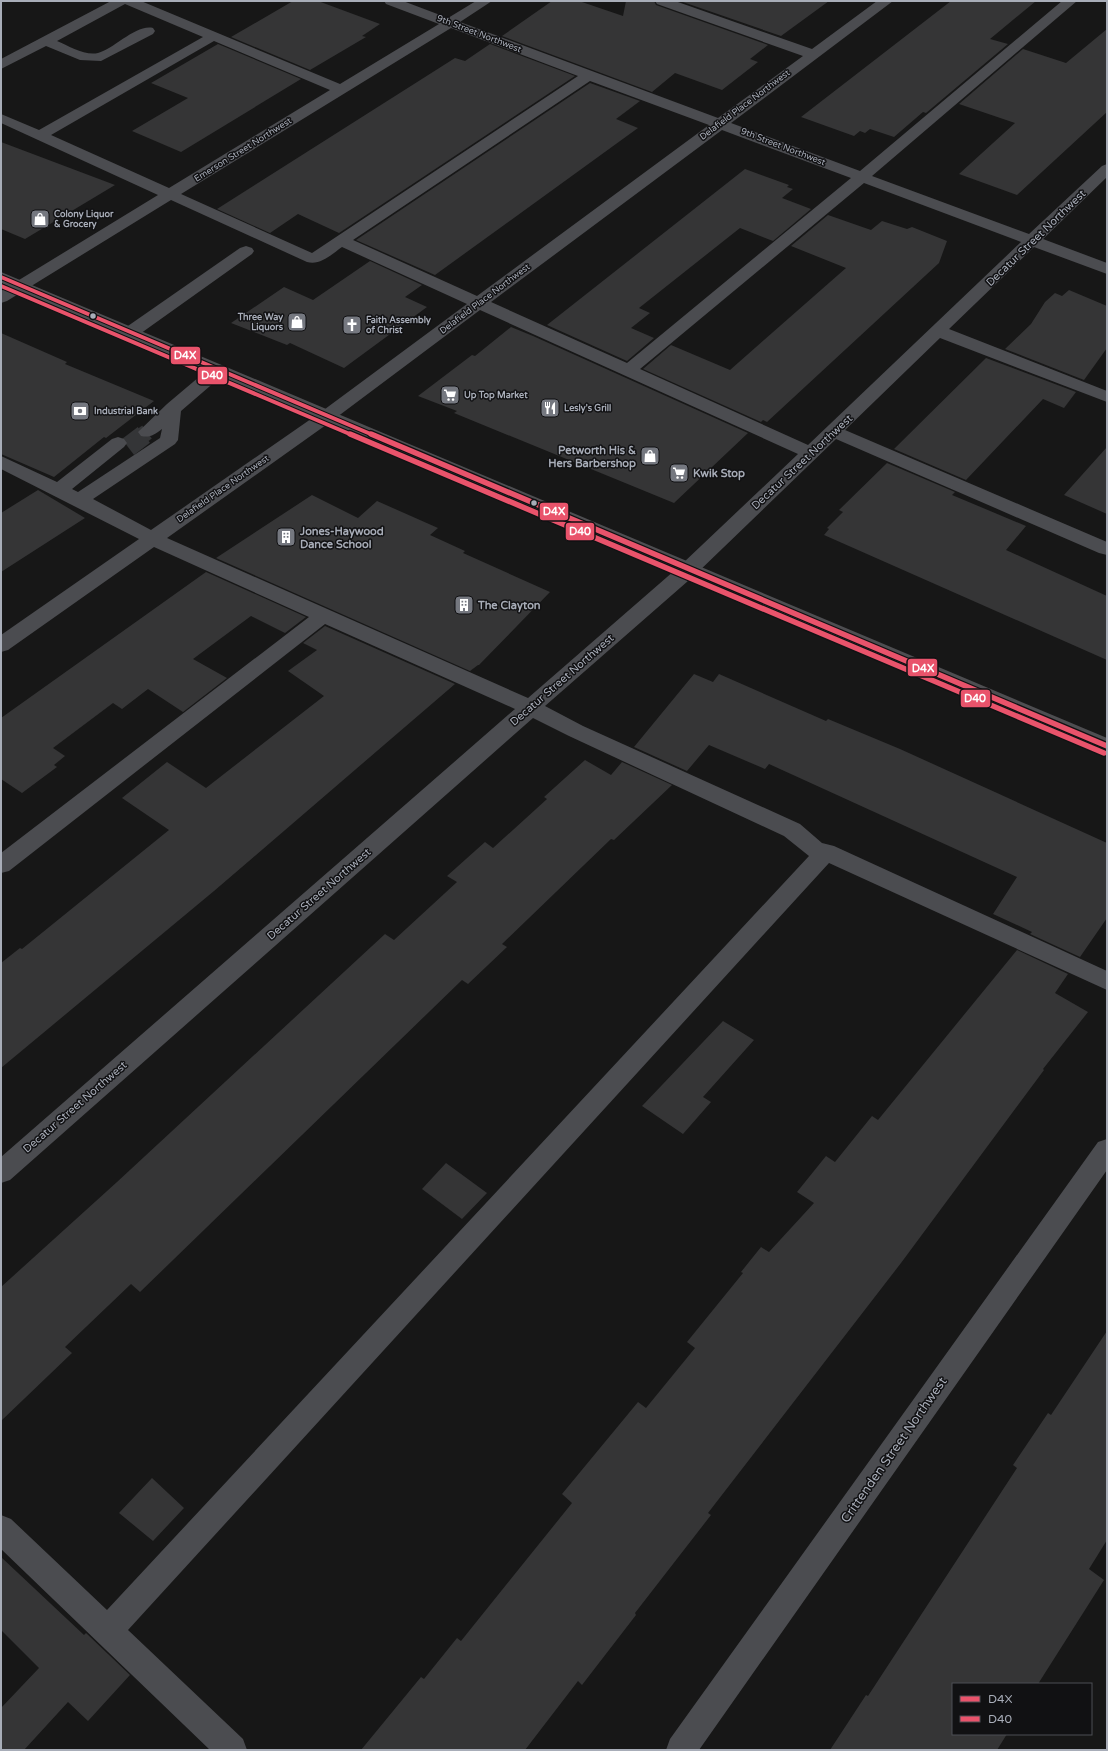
<svg xmlns="http://www.w3.org/2000/svg" width="1108" height="1751" font-family="'Varela Round',sans-serif">
<rect width="100%" height="100%" fill="#171717"/>
<path fill="#353536" d="M 293,1 L 318,1 L 380,24 L 362,36 L 366,37 L 310,70 L 231,37 Z
M 552,1 L 579,1 L 623,16 L 626,1 L 654,1 L 656,5 L 768,45 L 750,59 L 758,62 L 722,90 L 675,73 L 652,92 L 502,36 Z
M 680,1 L 829,1 L 781,36 Z
M 951,1 L 1036,1 L 990,39 L 1008,44 L 926,113 L 923,112 L 894,137 L 870,129 L 865,133 L 860,131 L 854,136 L 801,117 Z
M 1107,29 L 1107,112 L 1017,195 L 959,174 L 1015,123 L 959,104 L 1023,49 L 1066,63 Z
M 218,44 L 301,79 L 181,152 L 132,131 L 188,98 L 151,83 Z
M 490,44 L 575,76 L 339,233 L 298,214 L 270,233 L 217,209 L 455,58 L 465,61 Z
M 590,83 L 640,101 L 616,119 L 638,128 L 435,275 L 356,240 Z
M 1,142 L 115,185 L 25,239 L 1,229 Z
M 745,169 L 789,185 L 787,187 L 793,189 L 782,198 L 811,209 L 773,241 L 740,228 L 639,308 L 650,313 L 631,328 L 654,338 L 627,361 L 547,325 Z
M 828,215 L 871,230 L 882,221 L 907,229 L 912,227 L 947,241 L 939,263 L 767,422 L 763,420 L 761,422 L 643,369 L 671,345 L 730,370 L 846,268 L 791,246 Z
M 370,261 L 422,285 L 405,297 L 427,307 L 344,368 L 290,343 L 287,345 L 231,323 L 284,287 L 313,300 Z
M 1069,290 L 1107,306 L 1107,348 L 1084,380 L 1005,349 L 1031,324 L 1045,302 L 1055,293 L 1062,296 Z
M 511,327 L 533,336 L 748,433 L 674,503 L 454,413 L 457,411 L 418,396 L 472,355 L 475,356 Z
M 1,333 L 67,362 L 65,364 L 154,401 L 106,438 L 104,437 L 54,477 L 1,454 Z
M 986,358 L 1076,392 L 1064,408 L 1043,399 L 966,480 L 894,449 Z
M 1107,447 L 1107,514 L 1064,495 Z
M 887,463 L 955,492 L 952,495 L 1026,526 L 1006,550 L 1107,596 L 1107,660 L 824,535 L 829,529 L 827,528 L 843,512 L 839,510 Z
M 38,490 L 85,518 L 1,572 L 1,513 Z
M 312,495 L 358,518 L 377,501 L 438,528 L 430,535 L 465,551 L 463,553 L 550,592 L 479,665 L 478,665 L 470,671 L 216,558 Z
M 206,572 L 306,617 L 285,633 L 251,616 L 193,659 L 227,678 L 183,712 L 148,689 L 122,709 L 113,703 L 53,748 L 65,756 L 54,765 L 57,767 L 22,793 L 1,779 L 1,718 Z
M 325,626 L 455,684 L 214,891 L 1,1068 L 1,963 L 20,948 L 22,949 L 169,830 L 122,798 L 167,762 L 206,788 L 324,696 L 288,671 L 317,650 L 303,643 Z
M 694,674 L 713,682 L 719,674 L 826,721 L 828,719 L 900,749 L 1107,843 L 1107,918 L 1080,957 L 1030,934 L 1032,932 L 993,914 L 1017,877 L 769,764 L 765,769 L 709,745 L 687,771 L 634,747 Z
M 585,760 L 611,775 L 622,762 L 672,785 L 614,840 L 611,839 L 502,944 L 507,947 L 468,984 L 462,980 L 140,1292 L 131,1284 L 65,1347 L 72,1353 L 1,1421 L 1,1287 L 117,1182 L 385,934 L 394,940 L 457,882 L 447,876 L 485,842 L 493,848 L 547,799 L 544,797 Z
M 1017,950 L 1068,974 L 1055,993 L 1088,1012 L 1043,1069 L 1044,1070 L 901,1263 L 708,1513 L 711,1515 L 635,1613 L 636,1615 L 582,1685 L 578,1681 L 525,1750 L 361,1750 L 421,1677 L 424,1679 L 457,1638 L 461,1641 L 572,1503 L 562,1494 L 638,1402 L 646,1408 L 695,1348 L 687,1342 L 743,1273 L 741,1272 L 761,1247 L 769,1252 L 814,1203 L 797,1192 L 826,1156 L 835,1162 L 872,1116 L 878,1120 Z
M 723,1021 L 754,1040 L 703,1097 L 711,1102 L 683,1134 L 642,1106 Z
M 446,1163 L 487,1193 L 462,1219 L 422,1189 Z
M 1107,1331 L 1107,1540 L 1089,1569 L 1104,1580 L 1038,1684 L 953,1684 L 953,1734 L 1007,1734 L 997,1750 L 830,1750 L 866,1695 L 868,1696 L 1017,1468 L 1013,1465 L 1048,1413 L 1051,1415 Z
M 152,1478 L 184,1508 L 153,1541 L 119,1513 Z
M 1,1557 L 84,1635 L 86,1633 L 130,1675 L 88,1721 L 68,1702 L 24,1750 L 1,1750 L 1,1708 L 39,1668 L 1,1630 Z"/>
<g fill="none" stroke-linecap="round" stroke-linejoin="round">
<path stroke="#343537" stroke-width="16" stroke-dasharray="16 8" stroke-linecap="butt" d="M 143,435 L 147,432"/>
<path stroke="#343537" stroke-width="20" stroke-dasharray="20 10" stroke-linecap="butt" d="M 128,447 L 145,434"/>
<path fill="#4b4c50" fill-rule="evenodd" d="M 111,1 L 141,1 L 340,84 L 439,24 L 386,4 L 384,1 L 403,1 L 448,18 L 476,1 L 492,1 L 460,22 L 718,118 L 803,56 L 657,4 L 655,1 L 675,1 L 812,49 L 877,1 L 893,1 L 731,123 L 860,171 L 1062,1 L 1077,1 L 872,176 L 1029,234 L 1102,166 L 1107,164 L 1107,177 L 1043,239 L 1107,263 L 1107,274 L 1034,247 L 949,329 L 1107,391 L 1107,402 L 940,338 L 845,430 L 1107,542 L 1107,555 L 1099,553 L 836,439 L 696,574 L 545,706 L 583,726 L 800,824 L 822,843 L 834,846 L 1107,971 L 1107,990 L 829,863 L 128,1630 L 243,1739 L 247,1750 L 210,1750 L 1,1549 L 1,1515 L 11,1519 L 107,1610 L 809,856 L 784,836 L 569,736 L 533,718 L 10,1180 L 1,1183 L 1,1157 L 515,709 L 325,624 L 9,871 L 1,873 L 1,853 L 309,617 L 154,547 L 8,650 L 1,652 L 1,635 L 139,539 L 1,469 L 1,456 L 57,482 L 112,439 L 118,437 L 124,439 L 127,443 L 124,447 L 72,489 L 78,492 L 160,438 L 162,429 C 154,435 150,438 141,436 L 138,432 L 167,404 L 212,366 L 218,365 L 224,366 L 227,370 L 224,374 L 181,411 L 178,440 L 175,444 L 93,499 L 151,530 L 321,412 L 467,304 L 342,247 C 332,254 320,266 307,262 L 171,200 L 7,301 L 1,303 L 1,291 L 158,195 L 1,123 L 1,114 L 39,130 L 203,37 L 125,4 L 57,41 C 69,46 85,56 98,53 C 114,49 136,24 153,28 L 155,31 L 153,34 L 101,61 L 80,60 L 46,46 L 1,69 L 1,59 ZM 451,28 L 578,76 L 312,253 L 181,194 ZM 214,41 L 330,90 L 169,188 L 51,135 ZM 590,81 L 709,125 L 477,296 L 353,240 ZM 722,130 L 851,178 L 627,363 L 491,302 ZM 864,183 L 1021,242 L 808,445 L 640,369 ZM 480,310 L 798,454 L 682,564 L 528,698 L 167,538 L 333,420 Z
M 246,246 L 252,248 L 254,251 L 252,254 L 137,336 L 131,337 L 125,336 L 123,332 L 125,328 L 240,248 Z
M 1107,1139 L 1107,1170 L 699,1750 L 666,1750 L 670,1739 L 1098,1142 Z"/>
<path fill="#4e4e51" fill-rule="evenodd" d="M 1,272 L 1107,738 L 1107,754 L 1,283 Z"/>
<g stroke="#111113" stroke-width="6">
<path id="bus-1-far1" d="M 1,277 L 373,435"/>
</g>
<g stroke="#111113" stroke-width="8">
<path id="bus-1" d="M 371,434 L 1107,746"/>
</g>
<g stroke="#111113" stroke-width="6">
<path id="bus-2-far1" d="M 1,286 L 352,435"/>
</g>
<g stroke="#111113" stroke-width="8">
<path id="bus-2" d="M 350,434 L 1104,753"/>
</g>
<use href="#bus-1-far1" stroke="#e9536b" stroke-width="4"/>
<use href="#bus-1" stroke="#e9536b" stroke-width="5.5"/>
<use href="#bus-2-far1" stroke="#e9536b" stroke-width="4"/>
<use href="#bus-2" stroke="#e9536b" stroke-width="5.5"/>
</g>
<defs>
<g id="shop-square" transform="scale(1)"><rect x="-9" y="-9" width="18" height="18" rx="4" fill="#757880" stroke="#111113"/><path d="M-5-2.5h2.3a2.7 3.5 0 0 1 5.4 0H5L5.5 6h-11ZM-1.5-2.5h3a1.5 2.3 0 0 0-3 0Z" fill="#fff"/></g>
<g id="church-square" transform="scale(1)"><rect x="-9" y="-9" width="18" height="18" rx="4" fill="#757880" stroke="#111113"/><path d="M-1.2-6h2.4v3.5h3.3v2.4h-3.3V6h-2.4V-.1h-3.3v-2.4h3.3Z" fill="#fff"/></g>
<g id="supermarket-square" transform="scale(1)"><rect x="-9" y="-9" width="18" height="18" rx="4" fill="#757880" stroke="#111113"/><path d="M-6-5.5h2.5l.6 2H6L4.5 2H-2.5L-4.4-4H-6ZM-1.5 3.2a1.3 1.3 0 1 0 .1 0ZM3 3.2a1.3 1.3 0 1 0 .1 0Z" fill="#fff"/></g>
<g id="restaurant-square" transform="scale(1)"><rect x="-9" y="-9" width="18" height="18" rx="4" fill="#757880" stroke="#111113"/><path d="M-5-6h1v4h1v-4h1v4h1v-4h1v5L-1.5 .5V6h-2V.5L-5-1ZM5-6V6H3V1.5H1.5Q1.5-4 5-6Z" fill="#fff"/></g>
<g id="bank-square" transform="scale(1)"><rect x="-9" y="-9" width="18" height="18" rx="4" fill="#757880" stroke="#111113"/><path d="M-6-4H6V4H-6ZM0-2.3a2.3 2.3 0 1 0 0 4.6a2.3 2.3 0 1 0 0-4.6Z" fill="#fff"/></g>
<g id="building-square" transform="scale(1)"><rect x="-9" y="-9" width="18" height="18" rx="4" fill="#757880" stroke="#111113"/><path d="M-4-6H4V6H1V3H-1V6H-4ZM-2.5-4.3h1.7v1.8h-1.7ZM.8-4.3h1.7v1.8H.8ZM-2.5-1h1.7V.8h-1.7ZM.8-1h1.7V.8H.8Z" fill="#fff"/></g>
</defs>
<g fill-rule="evenodd">
<use href="#shop-square" x="40" y="219"/>
<use href="#shop-square" x="297" y="322"/>
<use href="#church-square" x="352" y="325"/>
<use href="#supermarket-square" x="450" y="395"/>
<use href="#restaurant-square" x="550" y="408"/>
<use href="#bank-square" x="80" y="411"/>
<use href="#shop-square" x="650" y="456"/>
<use href="#supermarket-square" x="679" y="473"/>
<use href="#building-square" x="286" y="537"/>
<use href="#building-square" x="464" y="605"/>
</g>
<g fill="#a8adb8" stroke="#111113" stroke-width="1.5">
<circle cx="93" cy="316" r="3.5"/>
<circle cx="534" cy="503" r="3.5"/>
</g>
<g text-anchor="middle" dominant-baseline="central" stroke-width="3" stroke-linejoin="round" paint-order="stroke">
<g font-size="9" fill="#a8adb8" stroke="#111113">
<text transform="translate(479 34) rotate(21)">9th Street Northwest</text>
<text transform="translate(745 105) rotate(-37)">Delafield Place Northwest</text>
<text transform="translate(783 147) rotate(21)">9th Street Northwest</text>
<text transform="translate(243 150) rotate(-32)">Emerson Street Northwest</text>
<text transform="translate(485 299) rotate(-37)">Delafield Place Northwest</text>
<text transform="translate(223 489) rotate(-35)">Delafield Place Northwest</text>
</g>
<g font-size="9" font-weight="bold" fill="#a8adb8" stroke="#111113" text-anchor="start">
<text x="54" y="214">Colony Liquor<tspan x="54" dy="10">&amp; Grocery</tspan></text>
<text x="283" y="317" text-anchor="end">Three Way<tspan x="283" dy="10">Liquors</tspan></text>
<text x="366" y="320">Faith Assembly<tspan x="366" dy="10">of Christ</tspan></text>
<text x="464" y="395">Up Top Market</text>
<text x="564" y="408">Lesly's Grill</text>
<text x="94" y="411">Industrial Bank</text>
</g>
<g font-size="11" fill="#a8adb8" stroke="#111113">
<text transform="translate(1036 238) rotate(-44)">Decatur Street Northwest</text>
<text transform="translate(802 462) rotate(-43)">Decatur Street Northwest</text>
<text transform="translate(562 680) rotate(-41)">Decatur Street Northwest</text>
<text transform="translate(319 894) rotate(-41)">Decatur Street Northwest</text>
<text transform="translate(75 1107) rotate(-41)">Decatur Street Northwest</text>
</g>
<g font-size="11" font-weight="bold" fill="#a8adb8" stroke="#111113" text-anchor="start">
<text x="636" y="450" text-anchor="end">Petworth His &amp;<tspan x="636" dy="13">Hers Barbershop</tspan></text>
<text x="693" y="473">Kwik Stop</text>
<text x="300" y="531">Jones-Haywood<tspan x="300" dy="13">Dance School</tspan></text>
<text x="478" y="605">The Clayton</text>
</g>
<g font-size="13" fill="#a8adb8" stroke="#111113">
<text transform="translate(894 1450) rotate(-55)">Crittenden Street Northwest</text>
</g>
</g>
<g stroke="#111113" stroke-width="1.5">
<rect x="170" y="346" width="31" height="19" rx="4" fill="#e9536b"/>
<rect x="197" y="366" width="31" height="19" rx="4" fill="#e9536b"/>
<rect x="539" y="502" width="30" height="19" rx="4" fill="#e9536b"/>
<rect x="565" y="522" width="30" height="19" rx="4" fill="#e9536b"/>
<rect x="907" y="658" width="31" height="19" rx="4" fill="#e9536b"/>
<rect x="960" y="689" width="31" height="19" rx="4" fill="#e9536b"/>
</g>
<g font-size="11" text-anchor="middle" font-weight="bold" fill="#fff">
<text x="185" y="359">D4X</text>
<text x="212" y="379">D40</text>
<text x="554" y="515">D4X</text>
<text x="580" y="535">D40</text>
<text x="923" y="672">D4X</text>
<text x="975" y="702">D40</text>
</g>
<rect width="1108" height="1751" fill="none" stroke="#a8adb8" stroke-width="4"/>
<rect x="952" y="1683" width="140" height="52" fill="#111113" stroke="#4d4f55"/>
<rect x="960" y="1696" width="20" height="6" fill="#e9536b" stroke="#4d4f55"/>
<text x="988" y="1703" font-size="12" fill="#a8adb8">D4X</text>
<rect x="960" y="1716" width="20" height="6" fill="#e9536b" stroke="#4d4f55"/>
<text x="988" y="1723" font-size="12" fill="#a8adb8">D40</text>
</svg>
